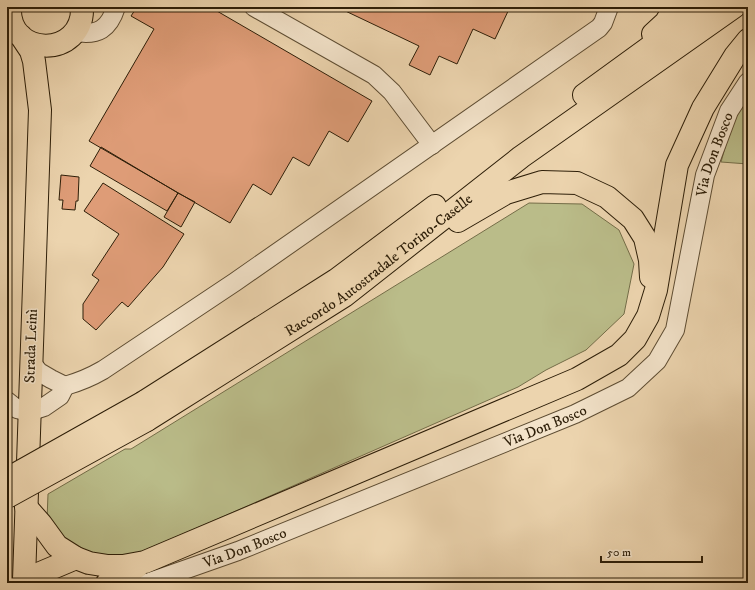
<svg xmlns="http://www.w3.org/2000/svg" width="755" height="590" font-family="'IM FELL DW Pica',serif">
<rect width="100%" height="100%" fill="#ecd4ae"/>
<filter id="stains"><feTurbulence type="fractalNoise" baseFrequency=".005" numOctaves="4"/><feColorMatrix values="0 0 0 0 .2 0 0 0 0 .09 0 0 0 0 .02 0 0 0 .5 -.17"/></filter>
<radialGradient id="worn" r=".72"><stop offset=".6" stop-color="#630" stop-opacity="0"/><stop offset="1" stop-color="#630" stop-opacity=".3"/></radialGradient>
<path fill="#babc89" stroke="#746d48" d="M 748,95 L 748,164 L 721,162 L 735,112 Z
M 529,203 L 582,204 L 619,230 L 634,264 L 624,314 L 586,350 L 546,370 L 518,387 L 220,518 L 143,551 L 115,560 L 77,554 L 47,520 L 48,494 L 125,449 L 131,449 Z"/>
<path fill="#de9c77" stroke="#2d1e08" d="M 137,7 L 210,7 L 372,101 L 348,142 L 329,131 L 309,166 L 293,157 L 271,195 L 253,184 L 230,223 L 89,141 L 154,29 L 131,16 Z
M 337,7 L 510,7 L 495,39 L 473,29 L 457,64 L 439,56 L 430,75 L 409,65 L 419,46 Z
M 101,147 L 178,193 L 167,211 L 90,166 Z
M 61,175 L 79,177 L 78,201 L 76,201 L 75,210 L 62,209 L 63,200 L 59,200 Z
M 103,183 L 184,234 L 163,267 L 128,307 L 122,302 L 96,330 L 83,319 L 83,304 L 99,280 L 92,275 L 119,234 L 84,211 Z
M 178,193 L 195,202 L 181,227 L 164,217 Z"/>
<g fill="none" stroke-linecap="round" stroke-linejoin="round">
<g stroke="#5d4c32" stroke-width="20">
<g id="minor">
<path d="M 254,7 L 374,75 L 392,92 L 432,145"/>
<path d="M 75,32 C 98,36 109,29 116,7"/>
<path d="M 31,362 L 39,372 L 51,379 L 65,386 C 79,382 91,377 103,370 L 235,282 L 599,28 L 603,23 L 609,7"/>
<path d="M 7,401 L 17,409 L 29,412 L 44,407 L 60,396 L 65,386"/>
<path id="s1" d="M 147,583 L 238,551 L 575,414 L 628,388 L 657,361 L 675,330 L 705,175 L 729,111 L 748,82"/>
</g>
</g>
<g stroke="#2d1e08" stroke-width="24">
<path id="major" d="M 10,7 C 7,58 84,59 82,7
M 21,36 L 31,51 L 34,61 L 40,110 L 24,580"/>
</g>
<g stroke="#2d1e08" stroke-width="24">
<g id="highway">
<path d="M 653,34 L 666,22 L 675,7"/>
<path d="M 584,95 L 705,7"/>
<path d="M 458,221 L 506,193 L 542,182 L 577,183 L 607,197 L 633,219 L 645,238 L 650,260 L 651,277"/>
<path d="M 144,402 L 336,280 L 435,206"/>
<path id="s2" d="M 147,420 L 344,296 L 521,157 L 734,7"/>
<path d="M 26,507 L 41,524 L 57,546 L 76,558 L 89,563 L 108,566 L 123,566 L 145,562 L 577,379 L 619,355 L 635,339 L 648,316 L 656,290 L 677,165 L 703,108 L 735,56 L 748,40"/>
<path d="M 24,580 L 76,558"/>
<path d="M 107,583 L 123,576 L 137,567"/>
</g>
</g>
<use href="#minor" stroke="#f3e3ca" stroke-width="18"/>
<use href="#major" stroke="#ecd4ae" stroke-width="22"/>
<use href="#highway" stroke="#ecd4ae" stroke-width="22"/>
<g stroke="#2d1e08" stroke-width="24" stroke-linecap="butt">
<path id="highway-bridge" d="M 7,479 L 144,402
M 7,497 L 147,420"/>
</g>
<use href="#highway-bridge" stroke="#ecd4ae" stroke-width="22"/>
</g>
<g text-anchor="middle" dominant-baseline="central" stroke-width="3" stroke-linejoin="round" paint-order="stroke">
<g font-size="15" fill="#2d1e08" stroke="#f3e3ca">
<text stroke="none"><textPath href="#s1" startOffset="775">Via Don Bosco</textPath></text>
<text stroke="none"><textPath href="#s2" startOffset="279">Raccordo Autostradale Torino-Caselle</textPath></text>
<text transform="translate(31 346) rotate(-88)">Strada Leinì</text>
<text stroke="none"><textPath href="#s1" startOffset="428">Via Don Bosco</textPath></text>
<text stroke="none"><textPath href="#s1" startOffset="104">Via Don Bosco</textPath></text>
</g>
</g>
<rect width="755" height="590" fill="none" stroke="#ecd4ae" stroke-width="24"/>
<rect x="8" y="8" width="739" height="574" fill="none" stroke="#2d1e08" stroke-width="2"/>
<rect x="12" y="12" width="731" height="566" fill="none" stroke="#2d1e08"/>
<path d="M601 556v6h101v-6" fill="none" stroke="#2d1e08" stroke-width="2"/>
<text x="607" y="556" font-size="12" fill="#2d1e08" stroke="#f3e3ca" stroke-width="3" paint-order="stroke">50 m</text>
<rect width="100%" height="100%" filter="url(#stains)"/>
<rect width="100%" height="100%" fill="url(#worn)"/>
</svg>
